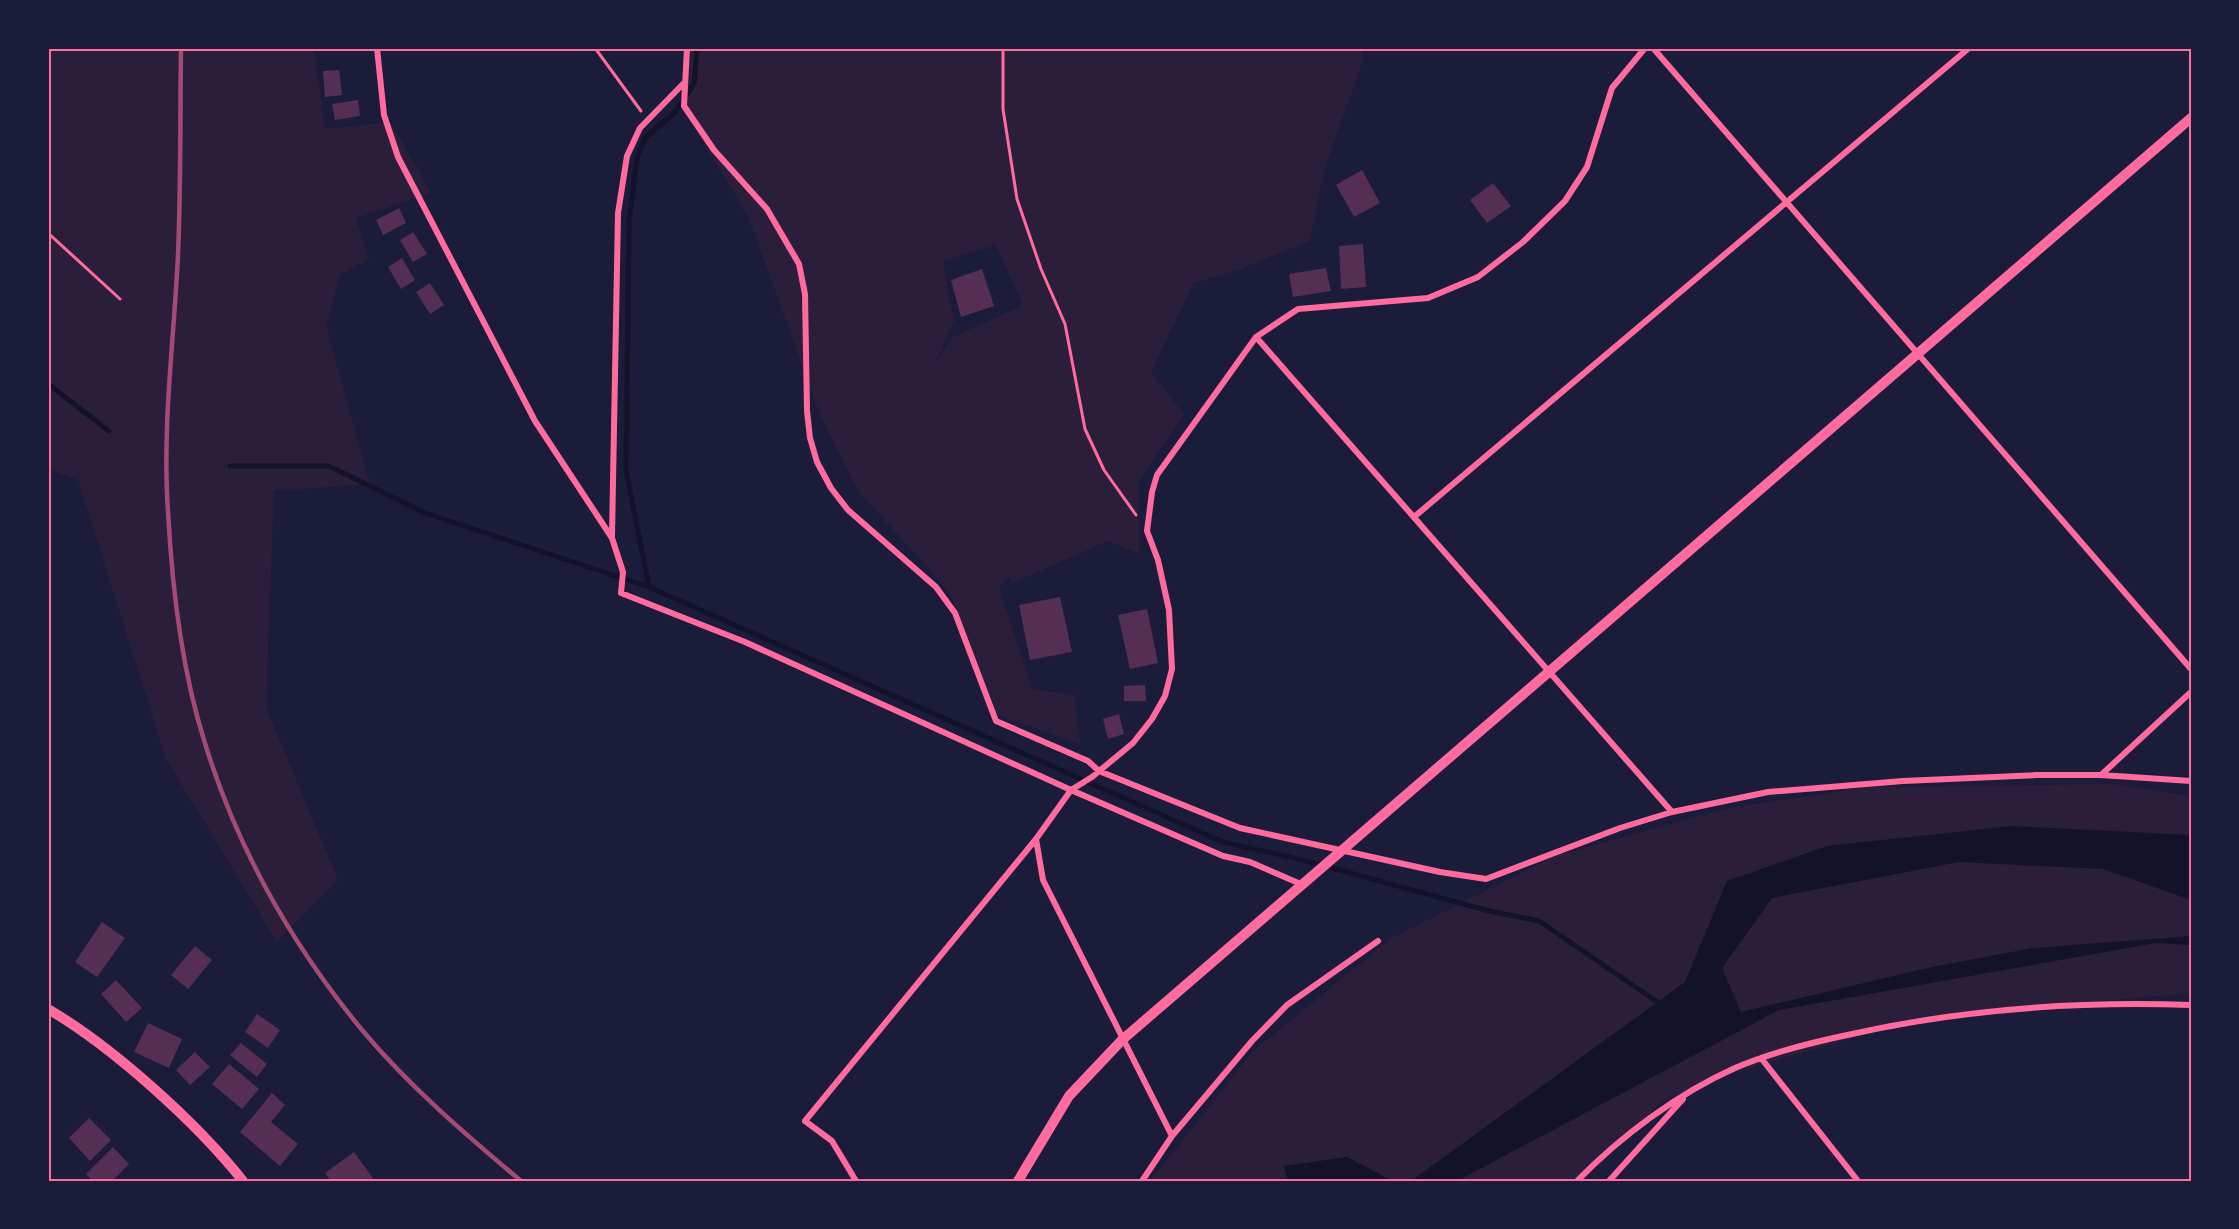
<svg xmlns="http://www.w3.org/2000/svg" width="2239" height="1229" font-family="Arial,sans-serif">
<rect width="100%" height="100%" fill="#1b1b3a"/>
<path fill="#2a1e3b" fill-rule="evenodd" d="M 48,48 L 314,48 L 325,129 L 391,122 L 431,193 L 356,218 L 369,259 L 340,275 L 326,326 L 370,484 L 274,491 L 266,707 L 338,880 L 277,942 L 166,759 L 78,480 L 48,469 Z
M 691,48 L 1360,48 L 1363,60 L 1324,171 L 1310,241 L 1238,270 L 1194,283 L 1151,372 L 1184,414 L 1138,482 L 1139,554 L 1108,541 L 1012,583 L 1009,576 L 999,587 L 1032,689 L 1075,695 L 1080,744 L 998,715 L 952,598 L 929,568 L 859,493 L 821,417 L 748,216 L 687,116 ZM 996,245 L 1023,305 L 951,338 L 933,368 L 954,321 L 943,261 Z
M 2112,784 L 2191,796 L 2191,993 L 2002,1010 L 1897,1025 L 1712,1079 L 1661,1103 L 1579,1181 L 1150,1181 L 1253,1051 L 1393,937 L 1555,856 L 1728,808 L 1867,787 Z"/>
<path fill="#12122b" d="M 2011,826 L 2191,835 L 2191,900 L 2103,869 L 1959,862 L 1772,898 L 1722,968 L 1741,1012 L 1932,967 L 2033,948 L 2191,936 L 2191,945 L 2156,943 L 1779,1010 L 1457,1181 L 1411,1181 L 1685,982 L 1727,881 L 1827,846 Z
M 1347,1157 L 1393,1181 L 1287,1181 L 1284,1166 Z"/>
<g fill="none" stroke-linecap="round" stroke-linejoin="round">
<path stroke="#12122b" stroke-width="5" d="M 48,384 L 109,431
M 230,466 L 329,466 L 425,513 L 649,587 L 1223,842 L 1299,859 L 1489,911 L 1539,921 L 1662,1005
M 649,587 L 626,470 L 629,222 L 637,159 L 645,138 L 675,112 L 694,84 L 697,48"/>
</g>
<path fill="#542f53" d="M 339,70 L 342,95 L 325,97 L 323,71 Z
M 358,100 L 360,116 L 335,120 L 332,104 Z
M 1362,170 L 1380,203 L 1354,217 L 1336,185 Z
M 1493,183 L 1511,206 L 1487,223 L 1470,200 Z
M 399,208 L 406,223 L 383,235 L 376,220 Z
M 413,232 L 427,254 L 413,262 L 400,240 Z
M 1363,244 L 1366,287 L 1341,289 L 1339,246 Z
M 402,258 L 415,280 L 401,289 L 388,267 Z
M 1326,268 L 1331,291 L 1293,297 L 1289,274 Z
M 982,269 L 994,306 L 961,317 L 951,280 Z
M 430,283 L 444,305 L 430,314 L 416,292 Z
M 1060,597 L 1072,652 L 1030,660 L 1019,605 Z
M 1147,609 L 1158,663 L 1130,669 L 1118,615 Z
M 1145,685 L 1146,701 L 1124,701 L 1124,686 Z
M 1119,714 L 1124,734 L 1108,739 L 1103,719 Z
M 102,922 L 125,938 L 97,977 L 75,962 Z
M 195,946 L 212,960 L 188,989 L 171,975 Z
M 116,980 L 142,1008 L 126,1022 L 101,994 Z
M 257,1014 L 280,1030 L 268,1048 L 245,1032 Z
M 148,1023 L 182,1039 L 169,1068 L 134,1052 Z
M 241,1043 L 267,1064 L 257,1077 L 230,1055 Z
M 195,1052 L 210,1067 L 190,1085 L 176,1070 Z
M 229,1064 L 259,1089 L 242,1109 L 212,1084 Z
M 272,1093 L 285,1105 L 271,1122 L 298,1144 L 280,1166 L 240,1132 Z
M 89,1118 L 111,1140 L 90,1161 L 69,1138 Z
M 113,1147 L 129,1164 L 112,1181 L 93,1181 L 86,1174 Z
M 354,1152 L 375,1181 L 331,1181 L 325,1173 Z"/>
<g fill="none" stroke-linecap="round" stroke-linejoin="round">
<path stroke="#ff6b9d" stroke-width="3" d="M 595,48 L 641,111
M 1003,48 L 1003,109 L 1017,199 L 1041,269 L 1065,324 L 1085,429 L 1104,470 L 1136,515
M 48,233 L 120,299"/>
<path stroke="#ff6b9d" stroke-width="6" d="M 377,48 L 384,115 L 398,157 L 535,421 L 612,538 L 623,572 L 621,593 L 745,642 L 1071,790 L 1223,856 L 1250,862 L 1303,885
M 687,48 L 684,106 L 714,150 L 767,209 L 799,264 L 805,294 L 807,411 L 810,438 L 817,462 L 831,488 L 848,510 L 936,587 L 955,613 L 996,721 L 1088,761 L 1099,771 L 1240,828 L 1440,872 L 1486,879 L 1620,828 L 1672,812 L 1768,792 L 1903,781 L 2037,775 L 2101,775 L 2191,781
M 1653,48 L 2191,669
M 1256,337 L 1672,812
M 1414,517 L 1969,48
M 612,536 L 618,213 L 627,156 L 640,128 L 683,84
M 2101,775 L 2191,692
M 1761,1058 L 1858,1181
M 1172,1136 L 1043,880 L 1036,839 L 1071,790 L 1092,777 L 1133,743 L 1152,719 L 1165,696 L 1172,669 L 1169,610 L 1158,560 L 1147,531 L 1152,492 L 1157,475 L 1256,337 L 1298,309 L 1428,298 L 1478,277 L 1523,242 L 1565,201 L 1587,167 L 1612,88 L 1645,48
M 856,1181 L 832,1141 L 805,1121 L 1036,839
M 1142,1181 L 1172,1136 L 1252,1041 L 1287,1005 L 1378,941
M 1577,1181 C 1621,1136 1677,1094 1735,1068 C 1772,1052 1813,1042 1852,1034 C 1964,1009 2077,1001 2191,1005
M 1609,1181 L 1683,1099"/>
<path stroke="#ff6b9d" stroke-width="10" d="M 48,1009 C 113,1047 197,1123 243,1181
M 1018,1181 L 1069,1096 L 1122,1040 L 2191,118"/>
<path stroke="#a44b75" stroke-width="4.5" d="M 181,48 C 180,117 181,186 178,255 C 174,340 162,426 168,511 C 172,588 181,667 204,740 C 236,846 292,945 362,1030 C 409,1086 465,1134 521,1181"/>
</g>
<rect width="2239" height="1229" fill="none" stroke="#1b1b3a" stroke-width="99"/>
<rect x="50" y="50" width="2140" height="1130" fill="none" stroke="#ff6b9d" stroke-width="2"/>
</svg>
